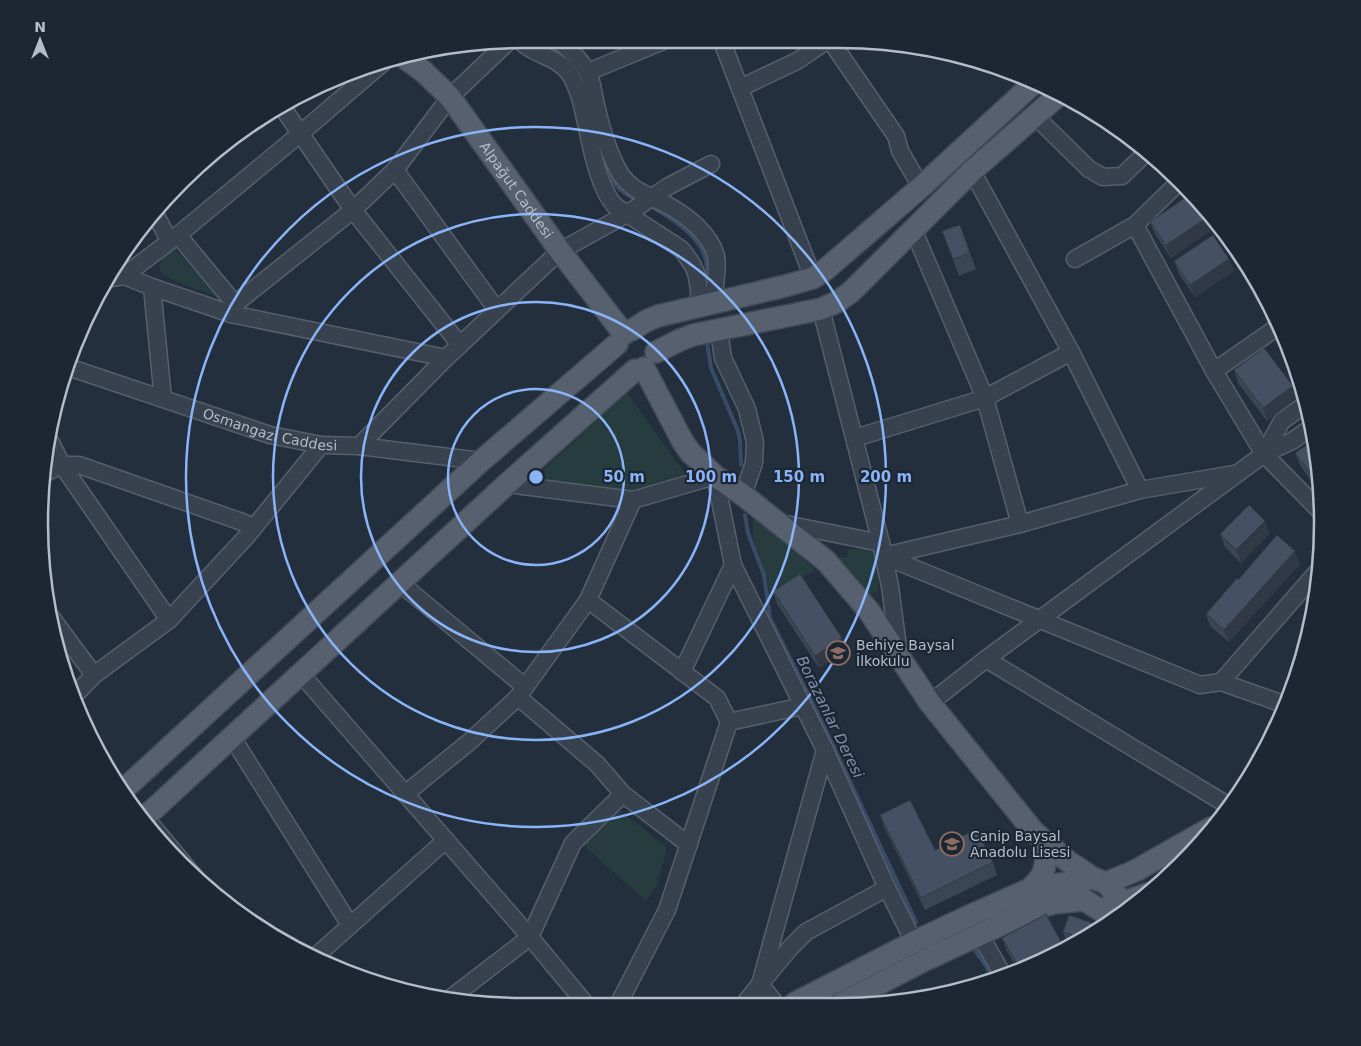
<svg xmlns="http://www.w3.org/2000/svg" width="1361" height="1046" font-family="'DejaVu Sans',sans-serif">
<rect width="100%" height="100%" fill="#242f3e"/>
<path fill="#263c3f" d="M 173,248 L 218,295 L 216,296 C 205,292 166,280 161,272 C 160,271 159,265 159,264 L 165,255 Z
M 627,393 L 687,476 L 633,492 L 604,491 L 532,480 Z
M 753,518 L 786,542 L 815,570 L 769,598 L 768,581 L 753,538 Z
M 848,549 L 878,549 L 878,592 L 869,594 L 857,579 L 835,558 L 847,557 Z
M 618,809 L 667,847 L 657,886 L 646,901 L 582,844 Z"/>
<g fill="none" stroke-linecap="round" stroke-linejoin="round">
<path stroke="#394c67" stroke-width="4" d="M 534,39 L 555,52
M 601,149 C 607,174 610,187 635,199
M 652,207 C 672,219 701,236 706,261 C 708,269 706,277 705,285
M 707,342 L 711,368 L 738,431 L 740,441 L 741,465
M 745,515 L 748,533 L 764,575 L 770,618 L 824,726 L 916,922
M 975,950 L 986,966 L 995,981"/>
<g stroke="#565f6c" stroke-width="19">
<g id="minor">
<path d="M 519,39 C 531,55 557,56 569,73 C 575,81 578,92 581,101 C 589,131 595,184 615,206 L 681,249 C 699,270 698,278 700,305"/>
<path d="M 555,39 C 567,46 580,59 587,71 C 593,80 593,95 596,105 C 601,127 608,153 620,173 C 631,191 649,195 667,205 C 686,215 710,233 716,256 C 719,271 713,287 714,302"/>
<path d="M 721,39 L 813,278"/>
<path d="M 830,40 L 896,136 L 900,151 L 921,187"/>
<path d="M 588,72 L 668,39"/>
<path d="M 740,88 L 797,61 L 828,40"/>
<path d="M 280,104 L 353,210 L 460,345"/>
<path d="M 1035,116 L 1089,169 L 1103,177 L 1122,176 L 1147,152"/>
<path d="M 395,170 L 497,310"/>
<path d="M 972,171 L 1071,352 L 1140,490"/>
<path d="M 155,214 L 169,240"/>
<path d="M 1135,225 L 1214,371 L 1264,454 L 1321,512"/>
<path d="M 913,229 L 985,398 L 1020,524"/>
<path d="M 178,235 L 235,304"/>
<path d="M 1075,259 L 1135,225 L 1179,182"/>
<path d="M 118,263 L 124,276 L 178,235 L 301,133 L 385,61"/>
<path d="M 105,279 L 124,276 L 152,287 L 163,399"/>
<path d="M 152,287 L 231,314 L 446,358"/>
<path d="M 821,309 L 881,543 L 890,586 L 899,655"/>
<path d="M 231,314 L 235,304 L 353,210 L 395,170 L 450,97 L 509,41"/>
<path d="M 719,331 L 723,358 L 747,409 L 755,442 L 754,463 L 743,495"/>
<path id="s1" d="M 68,367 L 270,435 L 321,445 L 359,446 L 481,461"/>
<path d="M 1214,371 L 1279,326"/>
<path d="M 855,438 L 985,398 L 1071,352"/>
<path d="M 50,441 L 62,465 L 169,620"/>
<path d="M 359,446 L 446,358 L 560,251 L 627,214 L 669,186 L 711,164"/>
<path d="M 1264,454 L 1282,421 L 1306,404"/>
<path d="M 45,473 L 62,465 L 79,465 L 245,523 L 252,529"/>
<path d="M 507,484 L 633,500 L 715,476 L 733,565 L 825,750 L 887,888 L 919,952"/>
<path d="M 780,523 L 881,543"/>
<path d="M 884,556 L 1200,685 L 1221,682 L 1286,705"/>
<path d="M 884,556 L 1020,524 L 1140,490 L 1234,474"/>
<path d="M 400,583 L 524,686"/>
<path d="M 588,600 L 717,698 L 729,722 L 667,910 L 619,1003"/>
<path d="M 51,617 L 94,675"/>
<path d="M 682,672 L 733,565"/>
<path d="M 301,674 L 530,937 L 585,1003"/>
<path d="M 1221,682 L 1318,571"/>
<path d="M 76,694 L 94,675 L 169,620 L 247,536 L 321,445"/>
<path d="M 518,697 L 597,764 L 623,794 L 689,845"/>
<path d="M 930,703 L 986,659"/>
<path d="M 729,722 L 803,706"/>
<path d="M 232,737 L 350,925"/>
<path d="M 405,794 L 468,743 L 518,697 L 588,600 L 633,500"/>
<path d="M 1229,806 L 986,659 L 1264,454 L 1292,441 L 1312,427"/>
<path d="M 145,817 L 195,877"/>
<path d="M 974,924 L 1004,977"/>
<path d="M 316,956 L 446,840"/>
<path d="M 448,1000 L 530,937 L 573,843 L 623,794"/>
<path d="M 745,1003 L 760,984 L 825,750"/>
<path d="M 775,1003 L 760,984 L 791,947 L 806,932 L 887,888"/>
</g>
</g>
<g stroke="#414a57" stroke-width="24">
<g id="major">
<path id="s2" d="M 401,55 L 424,72 L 450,97 L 560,251 L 624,334"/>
<path d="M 632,330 L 646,321 L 658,316 L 785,286 L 813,278 L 825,270 L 921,187 L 1035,82"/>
<path d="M 656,352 L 680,340 L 693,335 L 821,309 L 837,302 L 851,292 L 972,171 L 1060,94"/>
<path d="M 644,368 L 683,442 L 690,452 L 715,476 L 743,495 L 826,561 L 869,611 L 930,703 L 1034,832 L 1069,862 L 1093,878 L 1106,883 L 1128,908"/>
<path d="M 121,792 L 481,461 L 617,344"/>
<path d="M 143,819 L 507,484 L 635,370"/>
<path d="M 1106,883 L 1135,871 L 1211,828"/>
<path d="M 1030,889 C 1043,876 1045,873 1046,855"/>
<path d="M 1075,891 L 1084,900 L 1115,919"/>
<path d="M 1111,904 L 1122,903 L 1146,894"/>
<path d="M 795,1003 L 914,942 L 969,916 L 1030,889 L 1093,878"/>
<path d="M 842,1003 L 923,961 L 1037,908 L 1054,903 L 1084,900"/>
</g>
</g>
<use href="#minor" stroke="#38414e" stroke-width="16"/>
<use href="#major" stroke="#56606e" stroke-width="21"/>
</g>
<path fill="#3b4654" d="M 1150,222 L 1210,231 L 1171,258 L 1155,234 Z
M 960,225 L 976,269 L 959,276 L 942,231 Z
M 1174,261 L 1234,271 L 1195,297 L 1179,274 Z
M 1234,370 L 1293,386 L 1297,398 L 1267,421 L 1238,383 Z
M 1314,440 L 1318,485 L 1315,487 L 1300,465 L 1295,453 Z
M 1270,533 L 1241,563 L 1225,547 L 1220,534 Z
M 1300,564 L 1229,642 L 1210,626 L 1206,614 L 1238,580 Z
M 773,591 L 847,650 L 819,668 L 777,604 Z
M 880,815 L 935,850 L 993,862 L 997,875 L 925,910 L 884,827 Z
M 1104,927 L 1068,945 L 1063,932 Z
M 1002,938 L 1064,947 L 1018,970 L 1007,951 Z"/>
<path fill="#303945" d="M 1205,219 L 1210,231 L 1171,258 L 1166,245 Z
M 1229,259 L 1234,271 L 1195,297 L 1190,285 Z
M 1293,386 L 1297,398 L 1267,421 L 1263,408 Z
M 1314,472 L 1318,485 L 1315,487 L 1311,474 Z
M 1265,521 L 1270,533 L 1241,563 L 1236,550 Z
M 1295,551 L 1300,564 L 1229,642 L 1224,630 Z
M 842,638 L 847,650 L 819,668 L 815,656 Z"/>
<path fill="#455162" stroke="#303945" d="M 1189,195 L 1205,219 L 1166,245 L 1150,222 Z
M 960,225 L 970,253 L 953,259 L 942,231 Z
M 1213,235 L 1229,259 L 1190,285 L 1174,261 Z
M 1264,348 L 1293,386 L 1263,408 L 1234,370 Z
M 1314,440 L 1318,477 L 1314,472 L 1311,474 L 1295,453 Z
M 1249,505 L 1265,521 L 1236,550 L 1220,534 Z
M 1277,535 L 1295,551 L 1224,630 L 1206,614 L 1237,578 L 1238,580 Z
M 800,574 L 842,638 L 815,656 L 773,591 Z
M 910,800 L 935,850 L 972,831 L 979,835 L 993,862 L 921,898 L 880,815 Z
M 1046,914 L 1064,947 L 1020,969 L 1002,938 Z
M 1069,915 L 1104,927 L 1081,938 L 1063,932 Z"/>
<g fill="none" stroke="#8ab4f8" stroke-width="2.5">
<circle cx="536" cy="477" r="88"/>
<circle cx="536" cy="477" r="175"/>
<circle cx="536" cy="477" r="263"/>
<circle cx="536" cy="477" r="350"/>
</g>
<defs>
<g id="school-ring" transform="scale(1.25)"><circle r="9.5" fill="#1d2633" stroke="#8d6e63" stroke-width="1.5"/><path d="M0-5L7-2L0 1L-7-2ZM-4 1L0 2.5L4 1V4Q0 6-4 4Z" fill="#8d6e63"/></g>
</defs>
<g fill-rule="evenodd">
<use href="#school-ring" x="838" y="653"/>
<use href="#school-ring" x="952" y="844"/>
</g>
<g text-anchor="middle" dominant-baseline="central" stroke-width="4.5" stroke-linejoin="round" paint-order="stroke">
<g font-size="14" fill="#b4bcc9" stroke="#1d2633">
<text stroke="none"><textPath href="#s2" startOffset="179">Alpağut Caddesi</textPath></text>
<text stroke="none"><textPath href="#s1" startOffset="212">Osmangazi Caddesi</textPath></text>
</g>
<g font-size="14" fill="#b4bcc9" stroke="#1d2633" text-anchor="start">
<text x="856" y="645">Behiye Baysal<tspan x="856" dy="16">İlkokulu</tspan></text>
<text x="970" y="836">Canip Baysal<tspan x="970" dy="16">Anadolu Lisesi</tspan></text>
</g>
<g font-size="15" font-style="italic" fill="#7c92b1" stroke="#1d2633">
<text transform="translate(830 717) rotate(64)">Borazanlar Deresi</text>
</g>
</g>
<path d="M0 0H1361V1046H0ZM523 48H839A475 475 0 0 1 1314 523V523A475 475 0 0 1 839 998H523A475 475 0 0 1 48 523V523A475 475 0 0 1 523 48Z" fill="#1d2633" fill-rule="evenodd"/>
<path fill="none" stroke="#b4bcc9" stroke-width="2.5" d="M523 48H839A475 475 0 0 1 1314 523V523A475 475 0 0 1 839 998H523A475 475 0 0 1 48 523V523A475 475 0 0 1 523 48Z"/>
<circle cx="536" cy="477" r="8" fill="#8ab4f8" stroke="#1d2633" stroke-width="2.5"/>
<g font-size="15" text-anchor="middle" font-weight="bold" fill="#8ab4f8" stroke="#1d2633" stroke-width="4.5" stroke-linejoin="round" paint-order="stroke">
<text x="624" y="482">50 m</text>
<text x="711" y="482">100 m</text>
<text x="799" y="482">150 m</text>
<text x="886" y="482">200 m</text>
</g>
<g transform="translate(40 40)" stroke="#1d2633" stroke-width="4" paint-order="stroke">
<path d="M0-4L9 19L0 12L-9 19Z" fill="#b4bcc9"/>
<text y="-8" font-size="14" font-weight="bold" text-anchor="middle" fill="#b4bcc9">N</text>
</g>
</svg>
